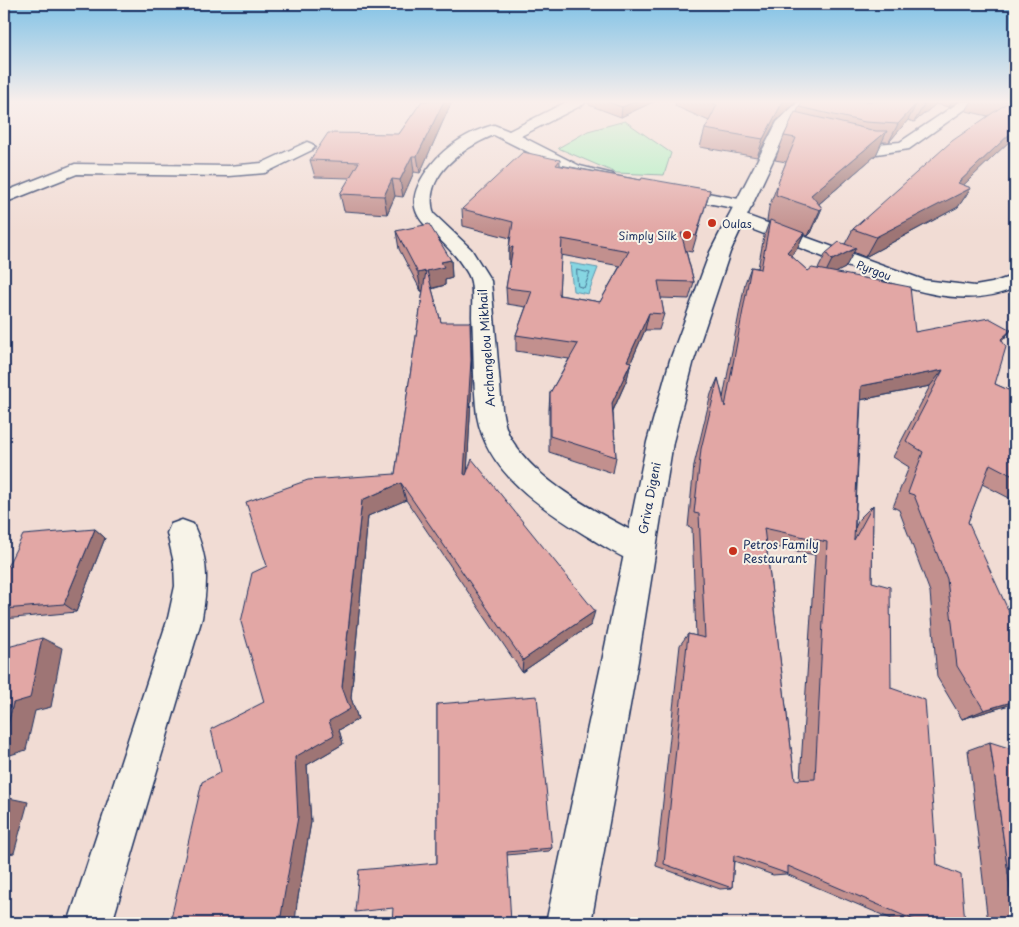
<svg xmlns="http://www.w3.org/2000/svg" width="1019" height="927" font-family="'Playpen Sans',sans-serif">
<rect width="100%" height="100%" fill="#f1dcd4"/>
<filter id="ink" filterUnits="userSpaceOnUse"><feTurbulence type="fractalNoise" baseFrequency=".02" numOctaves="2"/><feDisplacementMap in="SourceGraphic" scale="10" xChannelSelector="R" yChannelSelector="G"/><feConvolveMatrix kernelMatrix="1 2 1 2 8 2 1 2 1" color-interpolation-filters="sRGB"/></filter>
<g filter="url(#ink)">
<path fill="#a9f0bd" stroke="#62908e" d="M 625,121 L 671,153 L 664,175 L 616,173 L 558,148 L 588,131 Z"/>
<path fill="#86d6e2" stroke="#5b93ad" d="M 570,263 L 598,268 L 588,294 L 573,291 Z"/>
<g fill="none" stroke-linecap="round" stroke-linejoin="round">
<path stroke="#467293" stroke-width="1" d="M 577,270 L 590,273 L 584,288 L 578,286 Z"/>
<g stroke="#1b2f5e" stroke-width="3">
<path id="street" d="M 568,101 L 586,101 L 584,104 L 521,136 L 580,166 L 613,174 L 615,178 L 613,182 L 607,183 L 568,172 L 494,135 C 464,147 421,176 434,214 L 471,249 L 491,281 L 502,409 C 504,421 506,432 513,442 C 541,486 604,516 650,540 L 654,550 L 650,560 L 639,564 C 620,557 602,545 585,535 C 540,507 487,472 477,416 C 473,383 474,350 472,317 C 472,305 473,293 471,282 C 470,276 466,270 462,265 C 437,226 389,219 431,165 C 446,146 470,131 494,125 L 509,131 Z
M 961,101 L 977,101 L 909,149 L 877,154 L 837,145 L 834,142 L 837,139 L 842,137 L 877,144 L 900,142 Z
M 307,142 L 312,144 L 315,147 L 312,150 L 265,173 L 229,176 L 77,174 L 4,203 L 4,192 L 75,164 L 229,166 L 262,163 Z
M 671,186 L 744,200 L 750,201 L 753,205 L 750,209 L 744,210 L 665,195 L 662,191 L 665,187 Z
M 737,212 L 924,280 L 975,286 L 992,283 L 1015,275 L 1015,288 C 956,314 887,281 831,260 C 797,247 764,234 731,221 L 728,217 L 731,213 Z
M 182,520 L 193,524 C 209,558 208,582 202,618 L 112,923 L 68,923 L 168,618 L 175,586 L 174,563 L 167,533 L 171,524 Z"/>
</g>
<g stroke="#1b2f5e" stroke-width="3">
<path id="secondary" d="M 799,101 L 814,101 L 790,124 L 730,252 L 694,360 L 673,442 L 638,661 L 591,923 L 546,923 L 602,661 L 647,442 L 670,360 L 710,252 L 777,122 Z"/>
</g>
<use href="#street" fill="#f7f3e8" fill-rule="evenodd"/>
<use href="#secondary" fill="#f7f3e8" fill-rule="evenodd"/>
</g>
<path fill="#c2908e" stroke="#1b2f5e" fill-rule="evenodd" d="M 422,101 L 452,101 L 420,173 L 414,172 L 403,197 L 395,196 L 387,214 L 344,211 L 340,194 L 350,178 L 315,177 L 310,160 L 399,134 Z
M 589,101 L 655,101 L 621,117 L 589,105 Z
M 676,101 L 797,101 L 776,121 L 757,157 L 700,147 L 705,129 L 709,121 L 675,106 Z
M 805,101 L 958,101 L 949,107 L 936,104 L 914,122 L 908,120 L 889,142 L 882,142 L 876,155 L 819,204 L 822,208 L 811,233 L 808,236 L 804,234 L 797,249 L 791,256 L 808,271 L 818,269 L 826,253 L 845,244 L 853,229 L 988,116 L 966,111 L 972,101 L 1015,101 L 1015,136 L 963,185 L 971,188 L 958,207 L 865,257 L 853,252 L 845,268 L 836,272 L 915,332 L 1011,330 L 1002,341 L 995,384 L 1015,393 L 1015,501 L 982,484 L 968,522 L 1009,705 L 962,719 L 937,677 L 930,592 L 899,510 L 893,507 L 909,467 L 893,457 L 930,386 L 861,400 L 855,528 L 859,519 L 873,505 L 872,582 L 891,688 L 937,865 L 965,923 L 901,923 L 786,874 L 773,875 L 734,861 L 732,888 L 720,889 L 656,866 L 680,645 L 688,634 L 696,636 L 692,528 L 688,527 L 694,465 L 711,394 L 718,378 L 723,398 L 745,283 L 751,267 L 758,268 L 764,236 L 769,222 L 767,221 L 769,207 L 786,162 L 775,160 L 784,136 L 797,112 L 799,107 ZM 766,545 L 815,555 L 800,780 L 795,780 Z
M 560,160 L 560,165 L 641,180 L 710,190 L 692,252 L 686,251 L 694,282 L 689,299 L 661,298 L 664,314 L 659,330 L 645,330 L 631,362 L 627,379 L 613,411 L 616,457 L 613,473 L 549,452 L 549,409 L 550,393 L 569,359 L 516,351 L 516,335 L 526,307 L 507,304 L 506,288 L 510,264 L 509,265 L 509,248 L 510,238 L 463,226 L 462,209 ZM 561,255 L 620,266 L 600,302 L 559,295 Z
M 396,231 L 451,260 L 452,278 L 445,280 L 445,285 L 432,289 L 441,322 L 471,340 L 472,379 L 467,473 L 591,625 L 522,672 L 406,500 L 368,516 L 351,698 L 358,719 L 339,730 L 343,744 L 307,765 L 311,822 L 297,903 L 221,772 L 264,702 L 267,566 L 395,474 L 423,291 L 421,291 L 399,249 Z
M 95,529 L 105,538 L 76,612 L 4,619 L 4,573 Z
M 437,704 L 552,848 L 549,851 L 507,855 L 393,909 L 437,863 Z
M 990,742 L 1015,923 L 988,923 L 968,750 Z"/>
<path fill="#9e7574" stroke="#1b2f5e" d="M 444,101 L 452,101 L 420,173 L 417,156 Z
M 636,101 L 655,101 L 621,117 L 622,107 Z
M 784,101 L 797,101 L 776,121 L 757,157 L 763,139 L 782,103 Z
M 928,101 L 937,101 L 936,104 L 914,122 L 924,105 Z
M 952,101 L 958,101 L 949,107 Z
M 917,103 L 908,120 L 889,142 L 898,124 Z
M 1015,129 L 1015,136 L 949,199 L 971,188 L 958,207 L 865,257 L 876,237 L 958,183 Z
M 887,131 L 876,155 L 814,208 L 811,195 Z
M 412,156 L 414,172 L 403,197 L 400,180 Z
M 392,179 L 395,196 L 387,214 L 384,196 Z
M 822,208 L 811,233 L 808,236 L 820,210 Z
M 804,233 L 797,249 L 781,268 L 787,252 Z
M 513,247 L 513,264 L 509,265 L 509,248 Z
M 856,248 L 845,268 L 822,280 L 832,260 Z
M 451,260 L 452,278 L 445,280 L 445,285 L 429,289 L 427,271 L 441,262 Z
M 426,271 L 429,290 L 421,291 L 418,273 Z
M 649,313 L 645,330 L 624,378 L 627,361 Z
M 470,322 L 472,379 L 466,492 L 464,474 Z
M 1011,330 L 997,347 L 1001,339 Z
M 631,362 L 627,379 L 609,419 L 612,403 Z
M 943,370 L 930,386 L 850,402 L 861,386 Z
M 401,483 L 406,500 L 368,516 L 351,698 L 358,719 L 339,730 L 343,744 L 307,765 L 311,822 L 297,903 L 295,923 L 280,923 L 295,757 L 329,721 L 342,687 L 362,500 Z
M 95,529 L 105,538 L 76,612 L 64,604 Z
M 595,611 L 591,625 L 522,672 L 523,660 Z
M 42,638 L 62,648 L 51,707 L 35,711 L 26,750 L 4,757 L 4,741 L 13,703 Z
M 1015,701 L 1015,703 L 1009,705 L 962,719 L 984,710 Z
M 4,797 L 28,802 L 14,853 L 4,855 Z"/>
<path fill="#e2a7a5" stroke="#1b2f5e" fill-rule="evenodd" d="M 422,101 L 444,101 L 417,156 L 412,156 L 400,180 L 392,179 L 384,196 L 340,194 L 359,162 L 310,160 L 328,133 L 399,134 Z
M 605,101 L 636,101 L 622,107 Z
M 707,101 L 784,101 L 782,103 L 763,139 L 705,129 L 717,105 Z
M 805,101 L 928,101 L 924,105 L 917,103 L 898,124 L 865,122 L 799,107 Z
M 1008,101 L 1015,101 L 1015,129 L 958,183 L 971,188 L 876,237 L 853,229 L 952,141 L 1010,101 Z
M 795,112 L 876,131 L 887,131 L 811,195 L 822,208 L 820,210 L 776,195 L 778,182 L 796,138 L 784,136 Z
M 523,152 L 560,160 L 556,165 L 641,180 L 642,178 L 710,190 L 696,236 L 681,233 L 694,282 L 658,281 L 664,314 L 649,313 L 627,361 L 631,362 L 612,403 L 616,457 L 550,436 L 550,393 L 578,344 L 516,335 L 532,291 L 506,288 L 513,247 L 509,248 L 513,222 L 462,209 ZM 562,239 L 629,251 L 600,302 L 559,295 Z
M 770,220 L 804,233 L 787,252 L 808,271 L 812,268 L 910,287 L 915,332 L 989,318 L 1011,330 L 1001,339 L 1006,347 L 995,384 L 1015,393 L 1015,477 L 990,464 L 968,522 L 1015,625 L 1015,701 L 984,710 L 957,666 L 947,579 L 914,495 L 908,493 L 923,452 L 906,441 L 943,370 L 861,386 L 854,540 L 873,505 L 872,582 L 890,587 L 891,688 L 925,700 L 937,865 L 961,875 L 965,923 L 921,923 L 788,866 L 788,874 L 734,855 L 732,888 L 664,864 L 688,634 L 705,638 L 699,514 L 694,513 L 701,449 L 718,378 L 725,407 L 751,267 L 761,269 ZM 764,528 L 827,542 L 815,779 L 795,780 Z
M 429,224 L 451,260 L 441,262 L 444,267 L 427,271 L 441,322 L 470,322 L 471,360 L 464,474 L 466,475 L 472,459 L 595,611 L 523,660 L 401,483 L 362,500 L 342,687 L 350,709 L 329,721 L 334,735 L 295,757 L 298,817 L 283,903 L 280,923 L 170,923 L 202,782 L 221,772 L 211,729 L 264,702 L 241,622 L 252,573 L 267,566 L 246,502 L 308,480 L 395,474 L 426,271 L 418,273 L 396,231 Z
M 839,242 L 856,248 L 832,260 L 826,253 Z
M 95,529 L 64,604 L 4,609 L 4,573 L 23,535 Z
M 42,638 L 30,698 L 13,703 L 4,741 L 4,648 Z
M 537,696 L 552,848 L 507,852 L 511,923 L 392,923 L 393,908 L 355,912 L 359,870 L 437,863 L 437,704 Z
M 990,742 L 1015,750 L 1015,923 Z"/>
</g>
<linearGradient id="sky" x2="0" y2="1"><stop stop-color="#81c2e6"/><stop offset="0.44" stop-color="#f9efec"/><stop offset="1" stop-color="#f9efec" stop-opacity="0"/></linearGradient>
<rect width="1019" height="231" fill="url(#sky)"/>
<g fill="#c8321e" stroke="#f7f3e8" stroke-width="2">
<circle cx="712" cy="223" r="5"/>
<circle cx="687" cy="235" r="5"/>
<circle cx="733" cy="551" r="5"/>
</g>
<g text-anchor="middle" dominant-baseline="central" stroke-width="4" stroke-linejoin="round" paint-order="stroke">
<g font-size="11" fill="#1b2f5e" stroke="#f7f3e8" text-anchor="start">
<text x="722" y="223">Oulas</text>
<text x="677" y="235" text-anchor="end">Simply Silk</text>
</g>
<g font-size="11" fill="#1b2f5e" stroke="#f7f3e8">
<text transform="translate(874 270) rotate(21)">Pyrgou</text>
</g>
<g font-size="12" fill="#1b2f5e" stroke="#f7f3e8">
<text transform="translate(486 348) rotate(-94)">Archangelou Mikhail</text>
<text transform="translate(649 498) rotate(-79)">Griva Digeni</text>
</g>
<g font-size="12" fill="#1b2f5e" stroke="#f7f3e8" text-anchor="start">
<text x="743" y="544">Petros Family<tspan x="743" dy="14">Restaurant</tspan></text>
</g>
</g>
<rect width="1019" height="927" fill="none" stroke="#f7f3e8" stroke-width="20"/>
<rect x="10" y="10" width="999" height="907" fill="none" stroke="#1b2f5e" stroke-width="2" filter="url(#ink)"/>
</svg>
